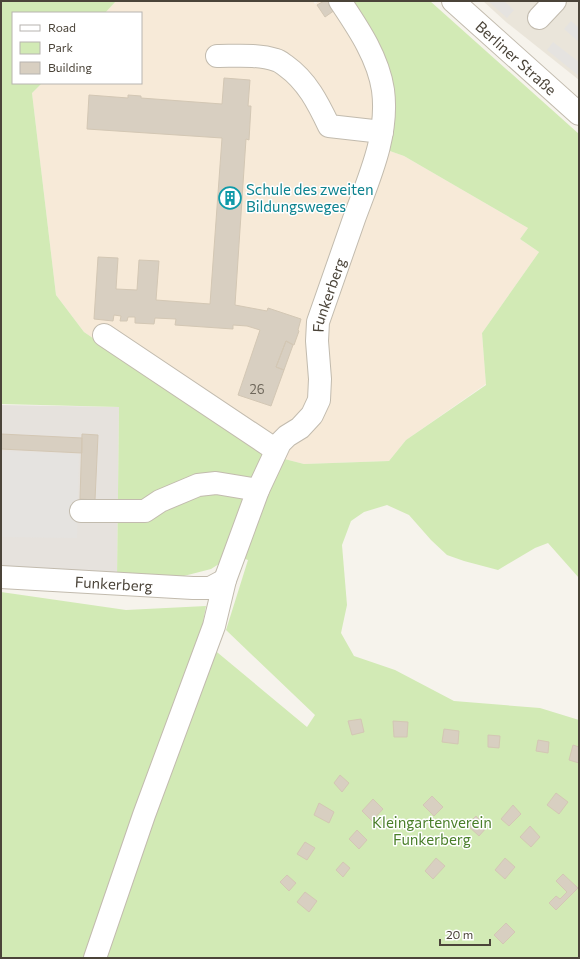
<svg xmlns="http://www.w3.org/2000/svg" width="580" height="959" font-family="Commissioner,sans-serif">
<rect width="100%" height="100%" fill="#f6f3ec"/>
<path fill="#eae5da" d="M 483,1 L 579,1 L 579,80 L 506,22 Z"/>
<path fill="#f7ead8" d="M 116,1 L 313,1 L 315,4 L 319,1 L 333,1 L 366,57 L 376,100 L 370,144 L 404,156 L 528,228 L 520,239 L 539,252 L 482,333 L 486,384 L 406,440 L 389,461 L 304,464 L 265,454 L 208,417 L 84,332 L 56,295 L 32,93 L 42,83 L 141,83 L 141,13 L 105,13 Z"/>
<path fill="#e6e2dd" d="M 1,405 L 119,407 L 117,577 L 1,568 Z"/>
<path fill="#d2eab5" d="M 1,1 L 116,1 L 105,13 L 13,13 L 13,83 L 42,83 L 32,93 L 56,295 L 84,332 L 208,417 L 265,454 L 304,464 L 389,461 L 406,440 L 486,385 L 482,333 L 539,252 L 520,239 L 528,228 L 404,156 L 370,144 L 376,100 L 366,57 L 333,1 L 430,1 L 579,134 L 579,578 L 548,543 L 535,548 L 498,570 L 464,561 L 447,555 L 431,540 L 409,515 L 387,505 L 364,512 L 351,521 L 342,545 L 347,605 L 341,633 L 354,656 L 395,670 L 454,701 L 540,708 L 579,720 L 579,958 L 1,958 L 1,592 L 126,610 L 206,606 L 200,638 L 307,727 L 315,715 L 226,630 L 248,560 L 233,555 L 211,569 L 180,577 L 117,577 L 119,407 L 1,404 Z"/>
<path fill="#e5e3e0" d="M 488,1 L 504,1 L 514,10 L 507,18 Z
M 571,21 L 579,28 L 579,42 L 564,29 Z
M 553,42 L 579,62 L 579,76 L 547,50 Z
M 1,451 L 79,454 L 77,538 L 1,537 Z"/>
<path fill="#d8cfc1" stroke="#d3c7b4" d="M 324,1 L 329,1 L 335,10 L 325,17 L 317,5 Z
M 224,78 L 250,80 L 248,106 L 251,106 L 249,140 L 246,139 L 235,305 L 267,311 L 268,308 L 301,319 L 298,330 L 299,331 L 294,345 L 286,341 L 276,367 L 284,370 L 271,406 L 238,395 L 260,330 L 247,326 L 233,325 L 233,329 L 175,325 L 176,319 L 155,318 L 154,324 L 135,323 L 135,317 L 128,317 L 127,321 L 120,321 L 121,316 L 114,315 L 113,321 L 94,319 L 98,257 L 118,258 L 116,289 L 137,290 L 139,260 L 159,261 L 156,300 L 210,304 L 222,138 L 87,129 L 89,95 L 128,98 L 128,95 L 141,96 L 141,98 L 222,104 Z
M 286,341 L 293,345 L 284,370 L 276,367 Z
M 1,434 L 82,438 L 82,453 L 1,449 Z
M 82,434 L 98,435 L 95,500 L 80,499 Z
M 361,719 L 364,732 L 352,735 L 348,721 Z
M 393,721 L 408,722 L 407,737 L 394,737 Z
M 444,729 L 459,731 L 458,744 L 442,742 Z
M 488,735 L 500,736 L 499,748 L 488,747 Z
M 538,740 L 549,742 L 548,753 L 536,751 Z
M 573,745 L 579,747 L 579,763 L 569,760 Z
M 340,775 L 349,783 L 342,792 L 334,783 Z
M 556,793 L 568,802 L 559,814 L 547,805 Z
M 432,796 L 443,807 L 434,816 L 423,805 Z
M 373,799 L 383,809 L 372,821 L 362,811 Z
M 319,803 L 334,812 L 329,823 L 314,815 Z
M 513,805 L 521,814 L 509,826 L 501,819 Z
M 476,816 L 487,827 L 479,836 L 467,825 Z
M 530,826 L 540,837 L 531,847 L 520,837 Z
M 357,830 L 367,840 L 359,849 L 349,839 Z
M 305,842 L 315,848 L 307,860 L 297,854 Z
M 436,858 L 445,866 L 433,879 L 425,871 Z
M 505,858 L 515,867 L 505,879 L 495,870 Z
M 343,862 L 350,868 L 343,877 L 336,870 Z
M 563,874 L 578,888 L 556,910 L 549,903 L 556,896 L 560,899 L 567,892 L 556,881 Z
M 287,875 L 296,883 L 289,891 L 280,882 Z
M 305,892 L 317,901 L 309,912 L 297,902 Z
M 506,923 L 515,932 L 503,944 L 494,935 Z"/>
<g fill="none" stroke-linecap="round" stroke-linejoin="round">
<g stroke="#c2bbae" stroke-width="24">
<g id="minor">
<path id="s1" d="M 453,1 L 579,114"/>
<path d="M 539,18 L 555,1"/>
<path d="M 217,56 C 236,56 258,54 276,60 C 280,61 283,64 286,66 C 307,81 318,103 329,126 L 382,132"/>
<path d="M 104,335 L 276,450"/>
<path d="M 81,511 L 145,511 L 160,501 L 198,485 L 216,483 L 258,490"/>
<path id="s2" d="M 1,577 L 193,588 L 210,588 L 225,580"/>
<path id="s3" d="M 95,958 L 144,815 L 214,626 L 225,580 L 258,490 L 280,443 L 287,436 L 300,428 L 312,415 L 319,400 L 320,379 L 317,341 L 318,322 C 330,288 342,254 354,219 C 369,178 389,135 383,90 C 378,57 358,28 340,1"/>
</g>
</g>
<use href="#minor" stroke="#fff" stroke-width="22"/>
</g>
<defs>
<g id="building-ring" transform="scale(1.15)"><circle r="9.5" fill="#fff" stroke="#0f9aa8" stroke-width="1.5"/><path d="M-4-6H4V6H1V3H-1V6H-4ZM-2.5-4.3h1.7v1.8h-1.7ZM.8-4.3h1.7v1.8H.8ZM-2.5-1h1.7V.8h-1.7ZM.8-1h1.7V.8H.8Z" fill="#0f9aa8"/></g>
</defs>
<g fill-rule="evenodd">
<use href="#building-ring" x="230" y="198"/>
</g>
<g text-anchor="middle" dominant-baseline="central" stroke-width="3" stroke-linejoin="round" paint-order="stroke">
<g font-size="13" fill="#6e675b">
<text x="257" y="389">26</text>
</g>
<g font-size="15" fill="#4b4439" stroke="#fff">
<text stroke="none"><textPath href="#s1" startOffset="85">Berliner Straße</textPath></text>
<text stroke="none"><textPath href="#s3" startOffset="714">Funkerberg</textPath></text>
<text stroke="none"><textPath href="#s2" startOffset="113">Funkerberg</textPath></text>
</g>
<g font-size="15" fill="#0d838f" stroke="#fff" text-anchor="start">
<text x="246" y="189">Schule des zweiten<tspan x="246" dy="17">Bildungsweges</tspan></text>
</g>
<g font-size="15" fill="#4a7f2a" stroke="#fff">
<text x="432" y="822">Kleingartenverein<tspan x="432" dy="17">Funkerberg</tspan></text>
</g>
</g>
<rect width="580" height="959" fill="none" stroke="#4b4439" stroke-width="4"/>
<rect x="12" y="12" width="130" height="72" fill="#ffffff" stroke="#b7b4b0"/>
<rect x="20" y="25" width="20" height="6" fill="#ffffff" stroke="#b7b4b0"/>
<text x="48" y="32" font-size="12" fill="#4b4439">Road</text>
<rect x="20" y="42" width="20" height="12" fill="#d2eab5" stroke="#b7b4b0"/>
<text x="48" y="52" font-size="12" fill="#4b4439">Park</text>
<rect x="20" y="62" width="20" height="12" fill="#d8cfc1" stroke="#b7b4b0"/>
<text x="48" y="72" font-size="12" fill="#4b4439">Building</text>
<path d="M440 939v6h50v-6" fill="none" stroke="#4b4439" stroke-width="2"/>
<text x="446" y="939" font-size="12" fill="#4b4439" stroke="#ffffff" stroke-width="3" paint-order="stroke">20 m</text>
</svg>
